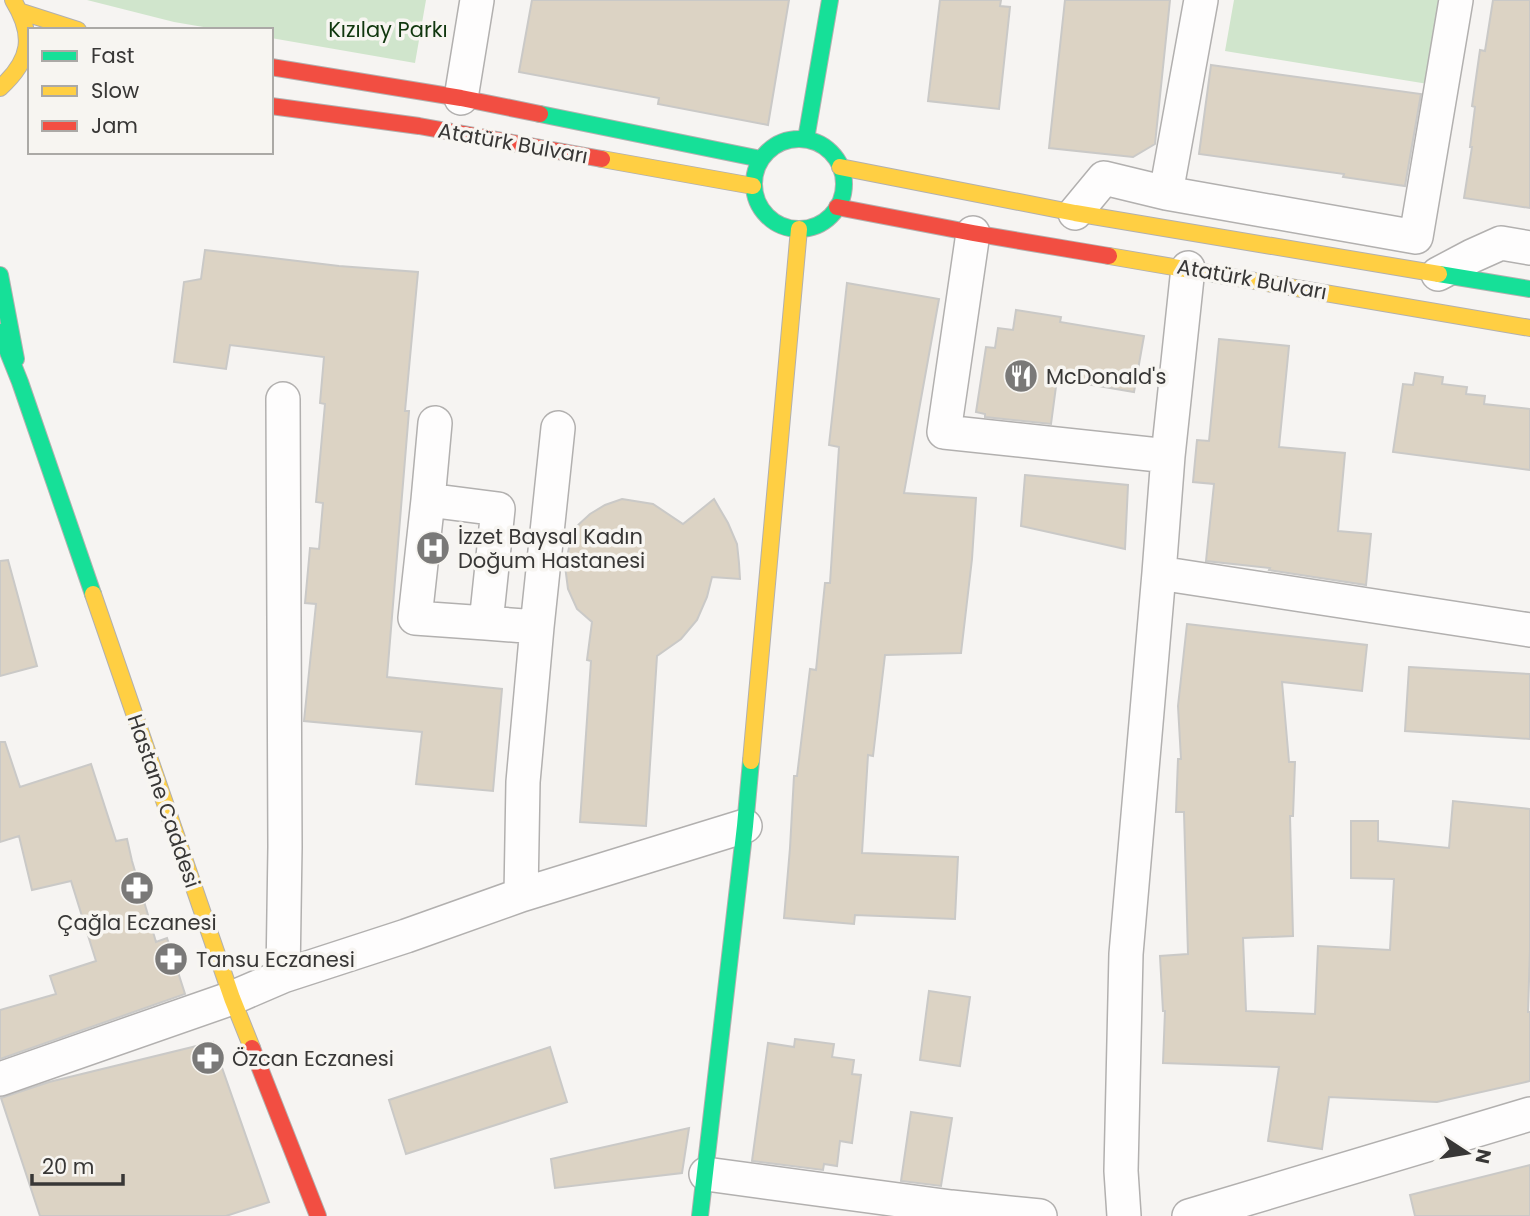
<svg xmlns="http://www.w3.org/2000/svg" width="1530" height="1216" font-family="Poppins,sans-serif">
<rect width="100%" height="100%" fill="#f6f4f2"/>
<path fill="#d0e5cc" d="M 87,0 L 426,0 L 415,63 L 271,38 L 271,30 L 221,30 L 174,22 Z
M 1234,0 L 1443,0 L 1428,84 L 1225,51 Z"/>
<path fill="#dcd3c4" stroke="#cac9c7" stroke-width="2" d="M 532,0 L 789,0 L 768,125 L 658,104 L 659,98 L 519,72 Z
M 940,0 L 1001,0 L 1000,6 L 1010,7 L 999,109 L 928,101 Z
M 1065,0 L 1170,0 L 1155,144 L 1133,157 L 1049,148 Z
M 1493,0 L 1530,0 L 1530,208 L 1464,198 L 1472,147 L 1470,147 L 1475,107 L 1472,106 L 1480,50 L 1485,51 Z
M 1211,65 L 1421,94 L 1405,186 L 1343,177 L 1344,174 L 1199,154 Z
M 205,250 L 339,266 L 418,272 L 405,411 L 409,411 L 387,677 L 502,689 L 493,791 L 416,784 L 422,732 L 304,721 L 316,604 L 305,603 L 310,548 L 319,549 L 323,503 L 316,502 L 325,404 L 320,403 L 324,357 L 230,345 L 226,369 L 174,362 L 184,282 L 201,279 Z
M 847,283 L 939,299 L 904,493 L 976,498 L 972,559 L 961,653 L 885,655 L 873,756 L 868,755 L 862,853 L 958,857 L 955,919 L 855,915 L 854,924 L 784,918 L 790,848 L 794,776 L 797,776 L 810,669 L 816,670 L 825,583 L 830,583 L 839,447 L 829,445 Z
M 1016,310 L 1061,317 L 1060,322 L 1144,336 L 1134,392 L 1057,379 L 1051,424 L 985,417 L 985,414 L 976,412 L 986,347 L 995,348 L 998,328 L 1013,330 Z
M 1219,339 L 1289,346 L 1279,447 L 1345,453 L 1338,531 L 1371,534 L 1366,585 L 1269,570 L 1270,568 L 1206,561 L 1214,484 L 1193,482 L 1197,440 L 1209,441 Z
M 1415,373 L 1443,377 L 1442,384 L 1467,387 L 1466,394 L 1485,396 L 1484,404 L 1530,409 L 1530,470 L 1393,452 L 1403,384 L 1413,385 Z
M 1025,475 L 1128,485 L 1125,549 L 1021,526 Z
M 622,499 L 653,504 L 683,524 L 714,499 L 728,523 L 737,544 L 739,563 L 740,579 L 712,577 L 707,597 L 697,620 L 681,639 L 657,656 L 646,826 L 580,822 L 591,661 L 587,660 L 592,622 L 577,609 L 568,589 L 565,566 L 570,543 L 578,525 L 590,514 L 605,505 Z
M 8,560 L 37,666 L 0,676 L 0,561 Z
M 1187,624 L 1367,645 L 1362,691 L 1282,682 L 1289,762 L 1295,762 L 1293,816 L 1290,816 L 1293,936 L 1243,938 L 1246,1011 L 1315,1014 L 1318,946 L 1390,950 L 1394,879 L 1351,878 L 1351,821 L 1378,821 L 1378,841 L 1449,848 L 1453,801 L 1530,809 L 1530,950 L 1528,1012 L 1530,1012 L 1530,1081 L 1437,1102 L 1329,1097 L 1322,1149 L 1268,1141 L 1279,1067 L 1163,1063 L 1165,1011 L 1163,1011 L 1160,956 L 1188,954 L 1184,812 L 1176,812 L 1178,759 L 1181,759 L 1178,706 Z
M 1409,667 L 1530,674 L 1530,739 L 1405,731 Z
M 0,742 L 5,742 L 20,787 L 91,764 L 116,841 L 127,839 L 132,861 L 156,942 L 167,938 L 185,994 L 0,1059 L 0,1010 L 56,994 L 50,976 L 96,961 L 71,881 L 32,890 L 19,836 L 0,842 Z
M 929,991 L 970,997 L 960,1066 L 920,1060 Z
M 795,1039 L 834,1044 L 832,1057 L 854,1060 L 852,1074 L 861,1075 L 852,1143 L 840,1141 L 837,1166 L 824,1164 L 823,1170 L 752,1161 L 768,1043 L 794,1047 Z
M 213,1042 L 269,1202 L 226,1216 L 40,1216 L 1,1098 L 49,1082 Z
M 550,1047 L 567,1102 L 406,1154 L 389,1100 Z
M 911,1112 L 952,1118 L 941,1186 L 901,1181 Z
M 689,1128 L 682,1173 L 555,1188 L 551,1159 Z
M 1530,1165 L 1530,1216 L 1415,1216 L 1410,1195 Z"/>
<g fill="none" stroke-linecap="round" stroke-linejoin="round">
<g stroke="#b2b0af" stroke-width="36">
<path id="street" d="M 461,98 L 477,0
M 1166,193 L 1201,0
M 1075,213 L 1104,178 L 1166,193 L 1416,237 L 1456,0
M 973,233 L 944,432 L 1168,456
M 1438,274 L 1472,256 L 1501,243 L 1530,248
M 428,500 L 435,423
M 1159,573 L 1530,630
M 486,623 L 415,618 L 428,500 L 498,509 L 486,623 L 537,627 L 523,782 L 521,895
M 537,627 L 558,428
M 283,976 L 285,847 L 283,399
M 0,1079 L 232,998 L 283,976 L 406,936 L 521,895 L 745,826
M 706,1174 L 951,1207 L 1040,1216
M 1124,1216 L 1121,1171 L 1126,954 L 1159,573 L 1168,456 L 1188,268
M 1189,1216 L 1530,1114"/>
</g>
<g stroke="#b2b0af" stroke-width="18">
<path id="fast" d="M 540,114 L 761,159
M754 184a45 45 0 1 1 90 0a45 45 0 1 1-90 0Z
M 806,139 L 830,0
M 1439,274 L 1530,289
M 0,275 L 16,359
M 0,332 L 20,382 L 93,594
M 700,1216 L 745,826 L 751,761"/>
</g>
<g stroke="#b2b0af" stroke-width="18">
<path id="slow" d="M 22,12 L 78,30
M 0,88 C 31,60 35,36 13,0
M 602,159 L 753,186
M 840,167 L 1075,213 L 1439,274
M 1109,256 L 1530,328
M 93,594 L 232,998 L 252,1048
M 751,761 L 799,229"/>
</g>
<g stroke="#b2b0af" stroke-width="18">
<path id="jam" d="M 271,67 L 461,98 L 540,114
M 271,106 L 419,126 L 602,159
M 837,207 L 973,233 L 1109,256
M 252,1048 L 318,1216"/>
</g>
<use href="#street" stroke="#fefdfd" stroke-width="33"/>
<use href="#fast" stroke="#16e098" stroke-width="16"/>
<use href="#slow" stroke="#ffcf43" stroke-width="16"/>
<use href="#jam" stroke="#f24e42" stroke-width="16"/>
</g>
<defs>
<g id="restaurant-disc" transform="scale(1.75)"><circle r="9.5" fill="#7a7978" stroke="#f7f5f1"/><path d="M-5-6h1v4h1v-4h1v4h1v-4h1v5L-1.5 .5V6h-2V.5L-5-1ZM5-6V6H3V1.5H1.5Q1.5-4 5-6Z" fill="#fff"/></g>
<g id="hospital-disc" transform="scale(1.75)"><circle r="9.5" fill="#7a7978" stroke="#f7f5f1"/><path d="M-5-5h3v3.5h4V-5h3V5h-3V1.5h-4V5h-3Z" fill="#fff"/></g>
<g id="pharmacy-disc" transform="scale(1.75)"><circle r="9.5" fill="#7a7978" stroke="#f7f5f1"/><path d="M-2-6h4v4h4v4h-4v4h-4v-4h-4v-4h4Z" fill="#fff"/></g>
</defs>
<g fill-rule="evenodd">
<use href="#restaurant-disc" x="1021" y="376"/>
<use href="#hospital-disc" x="433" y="548"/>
<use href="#pharmacy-disc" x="137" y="888"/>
<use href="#pharmacy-disc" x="171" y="959"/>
<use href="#pharmacy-disc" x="208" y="1058"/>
</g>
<g text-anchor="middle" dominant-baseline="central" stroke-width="7" stroke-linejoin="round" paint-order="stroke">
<g font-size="21" fill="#10370e" stroke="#f7f5f1">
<text x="388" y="29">Kızılay Parkı</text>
</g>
<g font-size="21" fill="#383736" stroke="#f7f5f1">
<text transform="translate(513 143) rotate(10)">Atatürk Bulvarı</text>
<text transform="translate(1252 279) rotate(10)">Atatürk Bulvarı</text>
<text transform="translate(164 801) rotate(71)">Hastane Caddesi</text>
</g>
<g font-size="21" fill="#383736" stroke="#f7f5f1" text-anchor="start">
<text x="1046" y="376">McDonald's</text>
<text x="458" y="536">İzzet Baysal Kadın<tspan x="458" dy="24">Doğum Hastanesi</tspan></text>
<text x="137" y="922" text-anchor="middle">Çağla Eczanesi</text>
<text x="196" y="959">Tansu Eczanesi</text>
<text x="232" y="1058">Özcan Eczanesi</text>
</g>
</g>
<rect x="28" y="28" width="245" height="126" fill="#f7f5f1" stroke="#aba9a6" stroke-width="2"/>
<rect x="42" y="51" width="35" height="10" fill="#16e098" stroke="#aba9a6" stroke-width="2"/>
<text x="91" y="63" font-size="21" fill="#383736">Fast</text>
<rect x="42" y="86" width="35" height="10" fill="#ffcf43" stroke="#aba9a6" stroke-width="2"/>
<text x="91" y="98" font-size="21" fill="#383736">Slow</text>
<rect x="42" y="121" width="35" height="10" fill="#f24e42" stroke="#aba9a6" stroke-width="2"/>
<text x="91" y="133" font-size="21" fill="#383736">Jam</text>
<g transform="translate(1467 1153) rotate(102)" stroke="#f7f5f1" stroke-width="5" paint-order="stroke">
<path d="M0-5L12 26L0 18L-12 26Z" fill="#383736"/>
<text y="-10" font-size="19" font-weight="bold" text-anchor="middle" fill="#383736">N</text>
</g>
<path d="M32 1174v10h91v-10" fill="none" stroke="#383736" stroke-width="3.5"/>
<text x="42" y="1174" font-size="21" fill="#383736" stroke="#f7f5f1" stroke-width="5" paint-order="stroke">20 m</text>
</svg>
